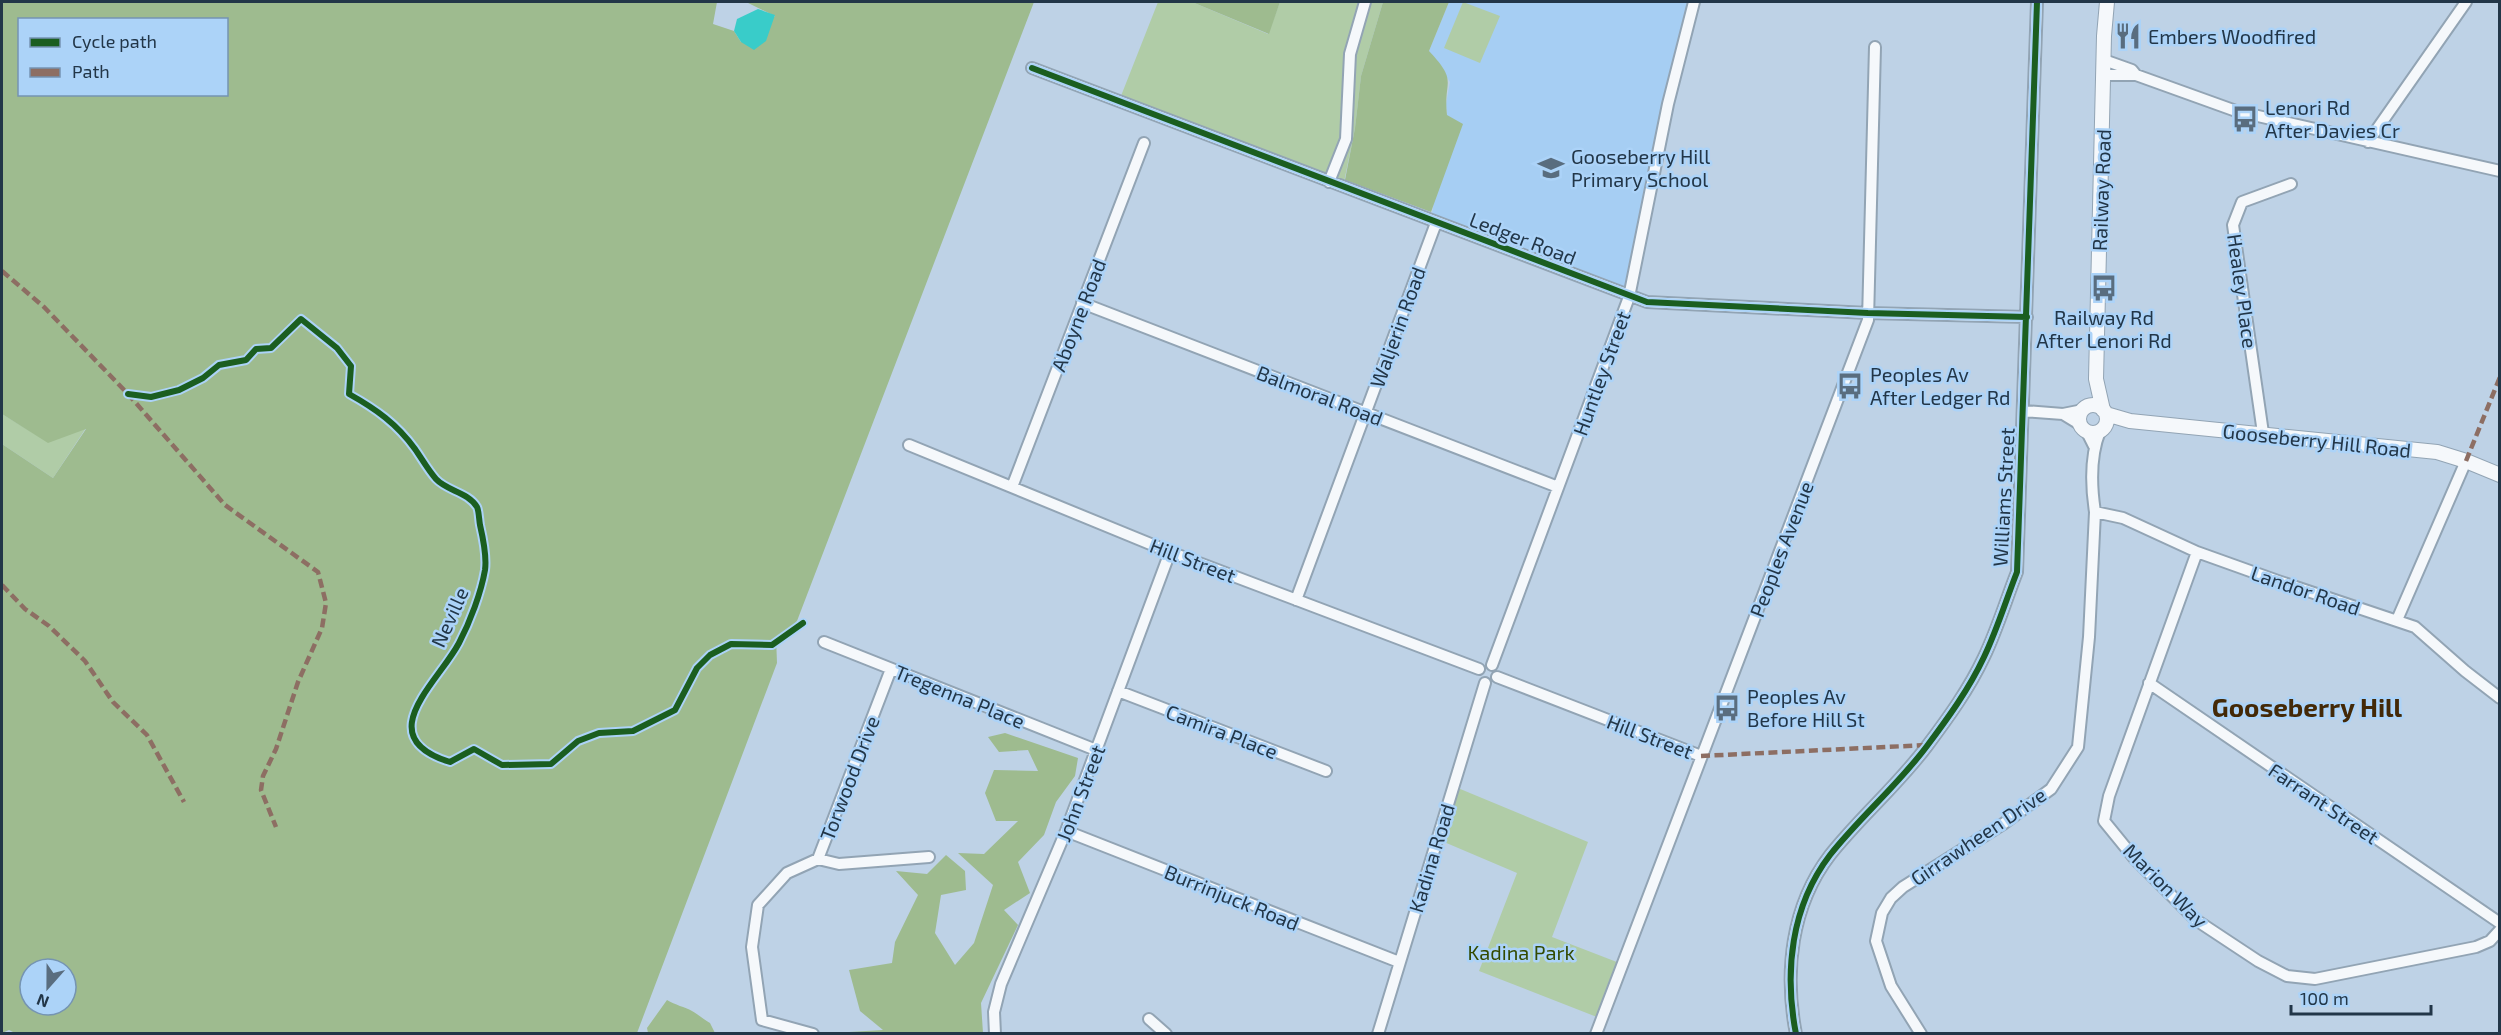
<svg xmlns="http://www.w3.org/2000/svg" width="2501" height="1035" font-family="'Exo 2',sans-serif">
<rect width="100%" height="100%" fill="#bed2e6"/>
<path fill="#a6cef3" d="M 1449,2 L 1694,2 L 1629,297 L 1431,221 L 1447,115 L 1446,104 L 1450,82 L 1429,51 Z"/>
<path fill="#b0cca7" d="M 1158,2 L 1192,2 L 1268,34 L 1280,2 L 1383,2 L 1361,76 L 1355,128 L 1343,187 L 1119,101 Z
M 1463,2 L 1500,16 L 1480,63 L 1444,48 Z
M 2,414 L 48,442 L 86,428 L 53,478 L 2,444 Z
M 1453,786 L 1588,842 L 1552,937 L 1622,964 L 1602,1019 L 1479,971 L 1517,873 L 1437,839 Z"/>
<path fill="#9ebb8f" fill-rule="evenodd" d="M 2,2 L 717,2 L 713,24 L 734,31 L 741,42 L 775,16 L 746,2 L 1034,2 L 797,621 L 785,636 L 776,637 L 777,663 L 637,1033 L 17,1034 L 9,1030 L 2,1033 L 2,444 L 53,478 L 86,429 L 48,443 L 2,414 ZM 20,20 L 226,20 L 226,94 L 20,94 ZM 30,969 L 66,969 L 66,1005 L 30,1005 Z
M 1192,2 L 1280,2 L 1269,34 Z
M 1383,2 L 1449,2 L 1429,51 C 1459,83 1443,79 1447,115 L 1463,124 L 1431,212 L 1345,180 L 1355,128 L 1361,76 Z
M 1005,733 L 1078,758 L 1075,776 L 1056,802 L 1044,835 L 1018,862 L 1030,893 L 1004,910 L 1018,925 L 981,1003 L 983,1033 L 832,1033 L 883,1030 L 860,1011 L 849,970 L 892,963 L 895,942 L 918,895 L 896,871 L 927,874 L 946,855 L 965,871 L 966,890 L 941,895 L 935,933 L 955,965 L 974,943 L 993,885 L 958,853 L 984,854 L 1018,821 L 996,821 L 985,793 L 994,770 L 1038,771 L 1028,750 L 999,752 L 988,737 Z
M 667,1000 C 675,1005 685,1007 692,1011 C 699,1015 703,1019 710,1023 L 715,1033 L 648,1033 L 647,1028 Z"/>
<path fill="#39ccc9" d="M 758,9 L 775,15 L 766,41 L 754,50 L 741,42 L 734,31 L 737,19 Z"/>
<g fill="none" stroke-linecap="round" stroke-linejoin="round">
<g stroke="#92a4b4" stroke-width="14">
<path id="minor" d="M 2104,60 L 2132,70 L 2136,75 L 2236,111 L 2500,171
M 1032,68 L 1647,302 L 1868,313 L 2027,317
M 2104,75 L 2136,75
M 2368,142 L 2466,2
M 1329,182 L 1346,139 L 1350,54 L 1365,2
M 1082,303 L 1558,487
M 2024,411 L 2063,414 L 2083,410
M 2063,414 L 2081,425
M 2087,432 L 2094,446
M 2263,433 L 2233,225 L 2242,202 L 2291,184
M 909,445 L 1170,552 L 1479,669
M 1012,487 L 1144,143
M 2095,512 L 2123,518 L 2197,552 L 2278,581 L 2415,627 L 2465,671 L 2500,698
M 2197,552 L 2109,796 L 2104,821 L 2135,859 L 2196,920 L 2258,961 L 2287,976 L 2315,979 L 2476,947 L 2490,941 L 2500,930
M 1296,600 L 1436,223
M 2397,620 L 2466,461
M 824,642 L 1096,750
M 1492,665 L 1629,297 L 1668,104 L 1694,2
M 1497,677 L 1701,756
M 2149,683 L 2500,923
M 1118,691 L 1326,771
M 1066,831 L 1399,962
M 818,859 L 839,864 L 929,857
M 1149,1019 L 1166,1034
M 813,1034 L 762,1020 L 752,947 L 758,905 L 787,873 L 818,859 L 891,669
M 995,1034 L 994,1012 L 1001,984 L 1066,831 L 1170,552
M 1378,1034 L 1485,683
M 1596,1034 L 1868,320 L 1875,47
M 1796,1034 C 1784,972 1791,906 1830,855 C 1860,817 1898,785 1927,746 C 1948,718 1969,689 1984,657 C 1997,630 2006,600 2017,572 L 2037,2
M 1921,1034 L 1891,986 L 1876,941 L 1882,913 L 1891,898 L 1903,887 L 2003,824 L 2051,789 L 2078,747 L 2089,637 L 2095,512 C 2091,486 2090,456 2100,431"/>
</g>
<g stroke="#92a4b4" stroke-width="16">
<path id="tertiary" d="M2079 419a14 14 0 1 1 28 0a14 14 0 1 1-28 0Z
M 2103,410 L 2096,379 L 2104,36 L 2107,2
M 2106,414 L 2130,421 L 2437,452 L 2466,461 L 2500,475"/>
</g>
<use href="#minor" stroke="#f5f8fb" stroke-width="10"/>
<use href="#tertiary" stroke="#f5f8fb" stroke-width="14"/>
<path stroke="#8d6e63" stroke-width="4.5" stroke-dasharray="9 4.5" stroke-linecap="butt" d="M 2,271 L 44,307 L 128,394 L 225,505 L 318,572 L 326,603 L 322,628 L 298,682 L 276,749 L 263,776 L 261,790 L 276,827
M 2466,461 L 2500,377
M 2,585 L 25,609 L 49,626 L 85,661 L 113,702 L 147,735 L 184,802
M 1701,756 L 1927,745"/>
<g stroke="#acd3f8" stroke-width="10">
<path id="cycleway" d="M 1032,68 L 1647,302 L 1868,313 L 2027,317
M 128,394 L 151,397 L 179,390 L 203,378 L 219,365 L 246,360 L 256,349 L 271,348 L 301,319 L 337,348 L 351,366 L 349,394 C 376,409 397,424 415,449 C 422,459 428,470 436,479 C 447,491 468,492 477,507 C 479,511 479,520 480,525 C 483,538 487,556 485,570 C 481,593 470,622 459,643 C 438,683 369,737 450,762 L 474,749 L 502,765 L 551,764 L 578,741 L 599,733 L 633,731 L 675,710 L 697,668 L 710,655 L 731,644 L 772,645 L 803,623
M 1796,1034 C 1784,972 1791,906 1830,855 C 1860,817 1898,785 1927,746 C 1948,718 1969,689 1984,657 C 1997,630 2006,600 2017,572 L 2037,2"/>
</g>
<use href="#cycleway" stroke="#1b5e20" stroke-width="6"/>
</g>
<defs>
<g id="restaurant-bare" transform="scale(2.07)"><path d="M-5-6h1v4h1v-4h1v4h1v-4h1v5L-1.5 .5V6h-2V.5L-5-1ZM5-6V6H3V1.5H1.5Q1.5-4 5-6Z" fill="#596d7f" stroke="#acd3f8" stroke-width="2.5" paint-order="stroke"/></g>
<g id="bus-bare" transform="scale(2.07)"><path d="M-5-6H5V4H4V6H2V4H-2V6H-4V4H-5ZM-3.5-4V0h7V-4ZM-3.5 1.2v1.5H-2V1.2ZM2 1.2v1.5H3.5V1.2Z" fill="#596d7f" stroke="#acd3f8" stroke-width="2.5" paint-order="stroke"/></g>
<g id="school-bare" transform="scale(2.07)"><path d="M0-5L7-2L0 1L-7-2ZM-4 1L0 2.5L4 1V4Q0 6-4 4Z" fill="#596d7f" stroke="#acd3f8" stroke-width="2.5" paint-order="stroke"/></g>
</defs>
<g fill-rule="evenodd">
<use href="#restaurant-bare" x="2128" y="36"/>
<use href="#bus-bare" x="2245" y="119"/>
<use href="#school-bare" x="1551" y="168"/>
<use href="#bus-bare" x="2104" y="288"/>
<use href="#bus-bare" x="1850" y="386"/>
<use href="#bus-bare" x="1727" y="708"/>
</g>
<g text-anchor="middle" dominant-baseline="central" stroke-width="5" stroke-linejoin="round" paint-order="stroke">
<g font-size="20" fill="#223648" stroke="#acd3f8" text-anchor="start">
<text x="2148" y="36">Embers Woodfired</text>
<text x="2265" y="107">Lenori Rd<tspan x="2265" dy="23">After Davies Cr</tspan></text>
<text x="1571" y="156">Gooseberry Hill<tspan x="1571" dy="23">Primary School</tspan></text>
<text x="2104" y="317" text-anchor="middle">Railway Rd<tspan x="2104" dy="23">After Lenori Rd</tspan></text>
<text x="1870" y="374">Peoples Av<tspan x="1870" dy="23">After Ledger Rd</tspan></text>
<text x="1747" y="696">Peoples Av<tspan x="1747" dy="23">Before Hill St</tspan></text>
</g>
<g font-size="20" fill="#223648" stroke="#acd3f8">
<text transform="translate(2101 190) rotate(-88)">Railway Road</text>
<text transform="translate(1523 238) rotate(21)">Ledger Road</text>
<text transform="translate(2243 291) rotate(82)">Healey Place</text>
<text transform="translate(1078 315) rotate(-69)">Aboyne Road</text>
<text transform="translate(1397 327) rotate(-70)">Waljerin Road</text>
<text transform="translate(1601 373) rotate(-70)">Huntley Street</text>
<text transform="translate(1320 395) rotate(21)">Balmoral Road</text>
<text transform="translate(2317 440) rotate(6)">Gooseberry Hill Road</text>
<text transform="translate(2003 497) rotate(-87)">Williams Street</text>
<text transform="translate(1781 549) rotate(-69)">Peoples Avenue</text>
<text transform="translate(1193 560) rotate(21)">Hill Street</text>
<text transform="translate(2306 590) rotate(19)">Landor Road</text>
<text transform="translate(449 617) rotate(-66)">Neville</text>
<text transform="translate(960 696) rotate(22)">Tregenna Place</text>
<text transform="translate(1222 731) rotate(21)">Camira Place</text>
<text transform="translate(1650 736) rotate(21)">Hill Street</text>
<text transform="translate(849 778) rotate(-69)">Torwood Drive</text>
<text transform="translate(1080 793) rotate(-69)">John Street</text>
<text transform="translate(2324 803) rotate(34)">Farrant Street</text>
<text transform="translate(1978 836) rotate(-34)">Girrawheen Drive</text>
<text transform="translate(1431 858) rotate(-73)">Kadina Road</text>
<text transform="translate(2166 885) rotate(45)">Marion Way</text>
<text transform="translate(1232 897) rotate(22)">Burrinjuck Road</text>
</g>
<g font-size="20" fill="#334a00" stroke="#acd3f8">
<text x="1521" y="952">Kadina Park</text>
</g>
<g font-size="26" font-weight="bold" fill="#432908" stroke="#acd3f8">
<text x="2307" y="706">Gooseberry Hill</text>
</g>
</g>
<rect width="2501" height="1035" fill="none" stroke="#223648" stroke-width="6"/>
<rect x="18" y="18" width="210" height="78" fill="#acd3f8" stroke="#7594b2" stroke-width="1.5"/>
<rect x="30" y="38" width="30" height="9" fill="#1b5e20" stroke="#7594b2" stroke-width="1.5"/>
<text x="72" y="48" font-size="18" fill="#223648">Cycle path</text>
<rect x="30" y="68" width="30" height="9" fill="#8d6e63" stroke="#7594b2" stroke-width="1.5"/>
<text x="72" y="78" font-size="18" fill="#223648">Path</text>
<g transform="translate(48 987) rotate(201)"><circle r="28" fill="#acd3f8" stroke="#7594b2" stroke-width="1.5"/>
<path d="M0-4.5L10 22L0 15L-10 22Z" fill="#596d7f"/>
<text y="-9" font-size="16" font-weight="bold" text-anchor="middle" fill="#223648">N</text>
</g>
<path d="M2291 1005v9h140v-9" fill="none" stroke="#223648" stroke-width="3"/>
<text x="2300" y="1005" font-size="18" fill="#223648" stroke="#acd3f8" stroke-width="4.5" paint-order="stroke">100 m</text>
</svg>
